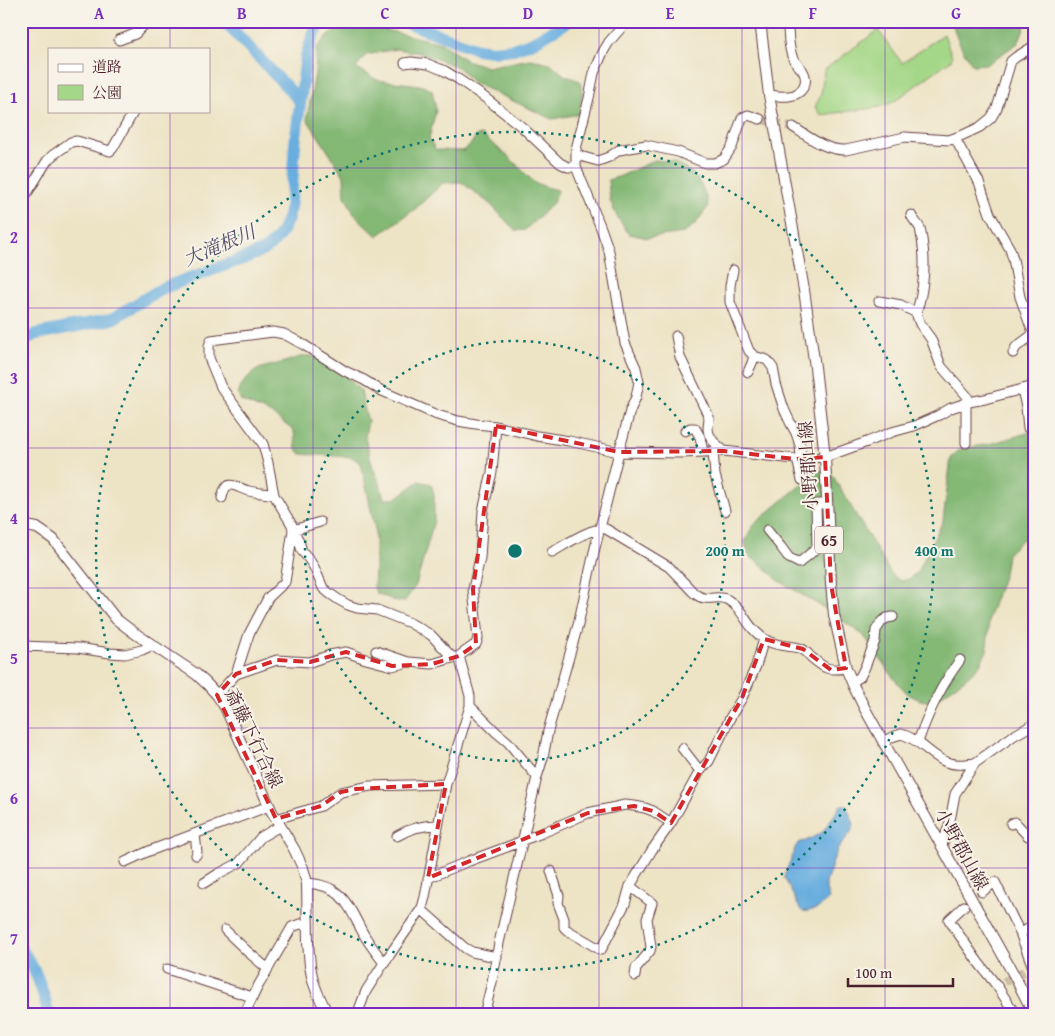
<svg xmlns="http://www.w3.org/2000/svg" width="1055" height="1036" font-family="'Gentium Book Plus','Noto Serif JP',serif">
<rect width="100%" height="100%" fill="#f7f3e8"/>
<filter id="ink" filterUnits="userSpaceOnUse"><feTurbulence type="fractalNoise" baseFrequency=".02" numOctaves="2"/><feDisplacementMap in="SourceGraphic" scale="10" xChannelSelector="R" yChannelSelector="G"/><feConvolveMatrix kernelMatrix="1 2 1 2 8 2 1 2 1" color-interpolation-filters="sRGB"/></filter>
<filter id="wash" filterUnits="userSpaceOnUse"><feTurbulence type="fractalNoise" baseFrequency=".0096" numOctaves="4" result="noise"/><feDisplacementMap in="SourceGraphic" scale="20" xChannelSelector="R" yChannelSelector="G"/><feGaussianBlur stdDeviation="1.12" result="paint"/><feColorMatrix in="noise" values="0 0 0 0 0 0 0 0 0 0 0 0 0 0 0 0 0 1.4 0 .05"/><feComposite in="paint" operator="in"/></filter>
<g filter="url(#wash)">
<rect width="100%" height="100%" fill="#ede3c5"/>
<path fill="#a4d787" stroke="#777b59" d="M 878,30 L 902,63 L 944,34 L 952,57 L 951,60 L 893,102 L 880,107 L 821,115 L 815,107 L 821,95 L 824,70 Z"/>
<path fill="#83b874" stroke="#666c50" d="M 952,21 L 1027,21 L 1018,43 L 987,64 L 973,65 C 962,51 956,38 952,21 Z
M 357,27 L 377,28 L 441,43 L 466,60 L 487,67 L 530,59 L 550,63 L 564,75 L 580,81 L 582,94 L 579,114 L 552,119 L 472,82 L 458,67 L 421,53 L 396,49 L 366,55 L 356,67 L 377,80 L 420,85 L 432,90 L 436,110 L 429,139 L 436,150 L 463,151 L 471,144 L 476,136 L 482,135 L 509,157 L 535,183 L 549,188 L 558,190 L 553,203 L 525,230 L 516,231 L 489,203 L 461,182 L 443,183 L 414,210 L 377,236 L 354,214 L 345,196 L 344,176 L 307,119 L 315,73 L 317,48 L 326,37 L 338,29 Z
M 655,160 C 663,161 673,161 679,165 C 697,173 705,188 708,207 L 695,224 L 684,233 L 647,238 L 629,234 L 617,217 L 610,200 L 608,180 L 621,176 Z
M 304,356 L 315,356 L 327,365 L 345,375 L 361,391 L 364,407 L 368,421 L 365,437 L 372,465 L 380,484 L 384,499 L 395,499 L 419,481 L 431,484 L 434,494 L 434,521 L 416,585 L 405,601 L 398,602 L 376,593 L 374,587 L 375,568 L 375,529 L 361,463 L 352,457 L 301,454 L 296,448 L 294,431 L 272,414 L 241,401 L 238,395 C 241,382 252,370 265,367 C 269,366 273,365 277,364 C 286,362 295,358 304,356 Z
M 1034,431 L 1034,532 L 1022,540 L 1007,554 L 1004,574 L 989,617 L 987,651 L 979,666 L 965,679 L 932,702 L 920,700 L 908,694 L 895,680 L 864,636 L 829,611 L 779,581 L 763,566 L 748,555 L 745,542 L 753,525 L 808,479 L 822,470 L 830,471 L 891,574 L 900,581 L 909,579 L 918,571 L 943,521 L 951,458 L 960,449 L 990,444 Z"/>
<path fill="#69aedf" stroke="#5a6685" d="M 841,805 L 846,805 L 854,824 L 851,832 L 838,849 L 834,858 L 826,883 L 826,890 L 829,899 L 817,909 L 803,912 L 800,909 L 784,877 L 796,846 L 800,842 L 806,841 L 823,832 Z"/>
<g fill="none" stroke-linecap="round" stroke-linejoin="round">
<path stroke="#69aedf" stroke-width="12" d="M 224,21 L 300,101
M 402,21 L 477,49 L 492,51 L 513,49 L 533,42 L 569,21
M 21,344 L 28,338 L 37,334 L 112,319 L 163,288 L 250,256 L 266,249 L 278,238 L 288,219 L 291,201 L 295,144 L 306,56 L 314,33 L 324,21
M 21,949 C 38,972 42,989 49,1015"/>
</g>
</g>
<g filter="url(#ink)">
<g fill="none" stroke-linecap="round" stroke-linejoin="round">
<path stroke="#ccbca6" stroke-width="9" stroke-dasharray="9 4.5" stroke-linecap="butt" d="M 760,119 L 793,127
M 1004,982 L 1026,970"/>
<g stroke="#623c42" stroke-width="11">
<path id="minor" d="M 119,40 L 135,34 L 148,21
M 405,63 L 411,62 L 428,64 L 445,71 L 458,79 L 484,97 L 522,127 L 560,163 L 568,167 L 576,167
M 769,95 C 775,96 782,97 789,96 C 801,95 810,83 803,71 C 800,66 794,63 792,56 C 788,45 788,32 788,21
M 793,127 C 809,137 826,151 846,150 L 905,137 L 949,140 L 963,135 L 980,127 L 991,118 L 997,108 L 1011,61 L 1016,57 L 1034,46
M 956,138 L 958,144 L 979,182 L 990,214 L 996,225 L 1010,249 L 1013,259 L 1020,297 L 1030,325 L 1034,333
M 576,155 L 598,161 L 609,157 L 619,150 L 646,145 L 678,152 L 705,163 L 715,163 L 724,159 L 732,147 L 742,118 L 748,115 L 760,119
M 21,203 L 47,161 L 53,155 L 71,142 L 77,141 L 110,151 L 113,148 L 134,111
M 911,215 C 914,221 917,223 920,228 C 921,231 921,236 922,239 C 926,262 924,291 916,313
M 733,270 L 730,286 L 730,302 L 749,351 L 754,356 L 767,360 L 773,368 L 776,384 L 784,409 L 790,422 L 796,433 L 800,445 L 801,458
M 879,301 L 901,305 L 916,313 L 920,324 L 931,339 L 941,366 L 967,396 L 969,402
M 676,336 L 680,357 L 709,417 L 708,429 L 709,434 L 713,441 L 724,451
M 1013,353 L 1016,347 L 1031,336 L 1034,336
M 748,372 L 752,363 L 754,356
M 1022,389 L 1026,407 L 1028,428
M 966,403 L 966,443
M 685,431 L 690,428 L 695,428 L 700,437 L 703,452
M 713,451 L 715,475 L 725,511
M 797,459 L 802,480
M 222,498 C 226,476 236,488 249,491 C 257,493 266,493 274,495
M 320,522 L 293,530 L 299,541 L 302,551 L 308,558 L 314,567 L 323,588 L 329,593 L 339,600 L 348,605 L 357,608 L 377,610 L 410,623 L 431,635 L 453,658
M 767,530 L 781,547 L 789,558 L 799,563 L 817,548 L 816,504 L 827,504
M 552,552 C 565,545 591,527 606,529 L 669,567 L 695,594 C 707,603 718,594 728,600 C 743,609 744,621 756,632 C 764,641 775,645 787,646 C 792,647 798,647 802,649 C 806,651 809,655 811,657 C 825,669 828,671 846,668
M 21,646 L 78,648 L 110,653 L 125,654 L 142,650 L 153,645
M 376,651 L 408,662
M 236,674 L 277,660 L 310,662 L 330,655 L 346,652 L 366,659 L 392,666 L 409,662 L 432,664 L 459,656 L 476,644 L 478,638 L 473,589 L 480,558 L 483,511 L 492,472 L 496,426
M 852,682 L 860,677 L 865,667 L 875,641 L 876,630 L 882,621 L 887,618 L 893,617
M 217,695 L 236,674 L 249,634 L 268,598 L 285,582 L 293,530 L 292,525 L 274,495 L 268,463 L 263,444 L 221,387 L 209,358 L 209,346 L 211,340 L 273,332 L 284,334 L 304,345 L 345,371 L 364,380 L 382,391 L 437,415 L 458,421 L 476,424 L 496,426 L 537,436 L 569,441 L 619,452 L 682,453 L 724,451 L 795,459 L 825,457 L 867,442 L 892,432 L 914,426 L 939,415 L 951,408 L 969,402 L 985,399 L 1034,386
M 470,706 L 496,732 L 508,742 L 537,777
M 883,742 L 892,737 L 901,734 C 918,738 929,754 944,761 C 954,766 965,764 975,763
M 918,742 C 928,713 942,684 960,660
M 682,748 L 700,771
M 276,819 L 321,806 L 341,792 L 356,789 L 370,786 L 446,784
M 1011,824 L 1015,822 L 1028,836 L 1034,834
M 195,834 L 197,852 L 196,855
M 397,836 C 410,828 423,825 438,825
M 942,845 L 949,826 L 955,794 L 975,763 L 1013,736 L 1034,724
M 125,862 L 149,851 L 269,806
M 551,871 L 559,896 L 558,903 L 564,919 L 564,927 L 567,930 L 601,950 L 625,904 L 630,886 L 652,850 L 671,823 L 700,771 L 709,761 L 731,716 L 742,698 L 756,666 L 764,639
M 428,878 L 469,861 L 515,844 L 523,840 L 542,833 L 588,813 L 625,805 L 634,806 L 645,808 L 653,811 L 671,823
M 204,883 L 218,874 L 239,863 L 261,837 L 280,826
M 307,883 C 316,884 325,885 333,890 C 349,900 356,922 366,938 C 371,946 378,955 384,963
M 630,886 L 652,903 L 647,919 L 651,947 L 650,951 L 636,968 L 635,976
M 982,892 L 995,882 L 1020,933 L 1034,970
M 964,906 L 949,920 L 978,962 L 997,986 L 1016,1015
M 421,909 L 465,948 L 472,952 L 497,957
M 225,930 L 248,952 L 268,969
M 1020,933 L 1034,926
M 167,969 L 252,997
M 244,1015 L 257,988 L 292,927 L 300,924 L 308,925
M 357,1015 L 366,991 L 384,963 L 422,908 L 425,897 L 446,784 L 470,706 L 470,696 L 459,656
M 484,1015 L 492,982 L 499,943 L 509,900 L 537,777 L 543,758 L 548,731 L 578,625 L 594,552 L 619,452 L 630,411 L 636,397 L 639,382 L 636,368 L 625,343 L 609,251 L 601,228 L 576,167 L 576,149 L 589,98 L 594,73 L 603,52 L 609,42 L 627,21"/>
</g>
<g stroke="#623c42" stroke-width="12">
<path id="major" d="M 760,21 L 769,95 L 804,290 L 815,367 L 825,457 L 831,584 L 834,615 L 846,668 L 854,687 L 865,709 L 1014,975 L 1034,1014
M 21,525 L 37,528 L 53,539 L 116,619 L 133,632 L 196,674 L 207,684 L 217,695 L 225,707 L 272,812 L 294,849 L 303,868 L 307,883 L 308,942 L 310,966 L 313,981 L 317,992 L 328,1015"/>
</g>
<use href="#minor" stroke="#fff" stroke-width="9"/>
<use href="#major" stroke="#fff" stroke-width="10"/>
</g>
</g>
<path fill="none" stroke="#d62828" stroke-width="4" stroke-dasharray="10 6" stroke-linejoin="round" d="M 496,426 L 619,452 L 724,451 L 795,459 L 825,457 L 831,584 L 846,668 L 831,670 L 803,649 L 764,639 L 742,698 L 671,823 L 653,811 L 634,806 L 588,813 L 428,878 L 446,784 L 356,789 L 341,792 L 321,806 L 276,819 L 217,695 L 236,674 L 277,660 L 310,662 L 346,652 L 392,666 L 432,664 L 459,656 L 476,644 L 473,589 Z"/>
<path fill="none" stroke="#7b2cbf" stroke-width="1" stroke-opacity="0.55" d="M 170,21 L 170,49M 313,21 L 313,1015M 456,21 L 456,1015M 599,21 L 599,1015M 742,21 L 742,1015M 885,21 L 885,1015M 170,111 L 170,1015M 21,168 L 1034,168M 21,308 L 1034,308M 21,448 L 1034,448M 21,588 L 1034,588M 21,728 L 1034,728M 21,868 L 1034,868"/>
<g fill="none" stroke="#0f766e" stroke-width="2.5" stroke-dasharray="2.5 5">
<circle cx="515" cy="551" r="210"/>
<circle cx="515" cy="551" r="419"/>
</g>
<g text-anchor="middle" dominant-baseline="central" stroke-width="4" stroke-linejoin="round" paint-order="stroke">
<rect fill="#f7f3e8" stroke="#7e5f64" stroke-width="1" x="815" y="526.5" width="28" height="27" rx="4"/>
<g font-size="16" font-weight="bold" fill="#4a1f2b">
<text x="829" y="540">65</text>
</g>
<g font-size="18" fill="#4a1f2b" stroke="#f7f3e8">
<text transform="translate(808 466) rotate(-94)">小野郡山線</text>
<text transform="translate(254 738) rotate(64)">斎藤下行合線</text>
<text transform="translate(962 849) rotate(61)">小野郡山線</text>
</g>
<g font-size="19" font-style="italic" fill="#55516a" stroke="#f7f3e8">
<text transform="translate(219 245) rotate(-23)">大滝根川</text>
</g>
</g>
<circle cx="515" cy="551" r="8" fill="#0f766e" stroke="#f7f3e8" stroke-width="2.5"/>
<g font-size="15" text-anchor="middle" font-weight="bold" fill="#0f766e" stroke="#f7f3e8" stroke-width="4" stroke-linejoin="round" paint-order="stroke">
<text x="725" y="556">200 m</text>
<text x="934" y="556">400 m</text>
</g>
<rect width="1055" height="1036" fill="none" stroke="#f7f3e8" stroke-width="55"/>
<rect x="48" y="48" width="162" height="65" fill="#f7f3e8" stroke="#b29e9c"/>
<rect x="58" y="64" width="25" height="8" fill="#ffffff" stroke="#b29e9c"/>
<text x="92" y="72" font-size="15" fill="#4a1f2b">道路</text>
<rect x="58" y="85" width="25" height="15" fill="#a4d787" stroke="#b29e9c"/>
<text x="92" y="98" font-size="15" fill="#4a1f2b">公園</text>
<path d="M848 978v8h105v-8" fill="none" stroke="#4a1f2b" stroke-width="2.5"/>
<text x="855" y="978" font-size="15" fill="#4a1f2b" stroke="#f7f3e8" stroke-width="4" paint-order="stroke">100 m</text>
<rect x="28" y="28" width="1000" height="980" fill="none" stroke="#7b2cbf" stroke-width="2"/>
<g font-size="16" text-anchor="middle" font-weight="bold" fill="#7b2cbf">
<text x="99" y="19">A</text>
<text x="242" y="19">B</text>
<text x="385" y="19">C</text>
<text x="528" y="19">D</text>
<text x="670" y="19">E</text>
<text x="813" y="19">F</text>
<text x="956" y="19">G</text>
<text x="14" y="103">1</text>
<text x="14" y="243">2</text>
<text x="14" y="384">3</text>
<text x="14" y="524">4</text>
<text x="14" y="664">5</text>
<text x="14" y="804">6</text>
<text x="14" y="944">7</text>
</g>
</svg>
